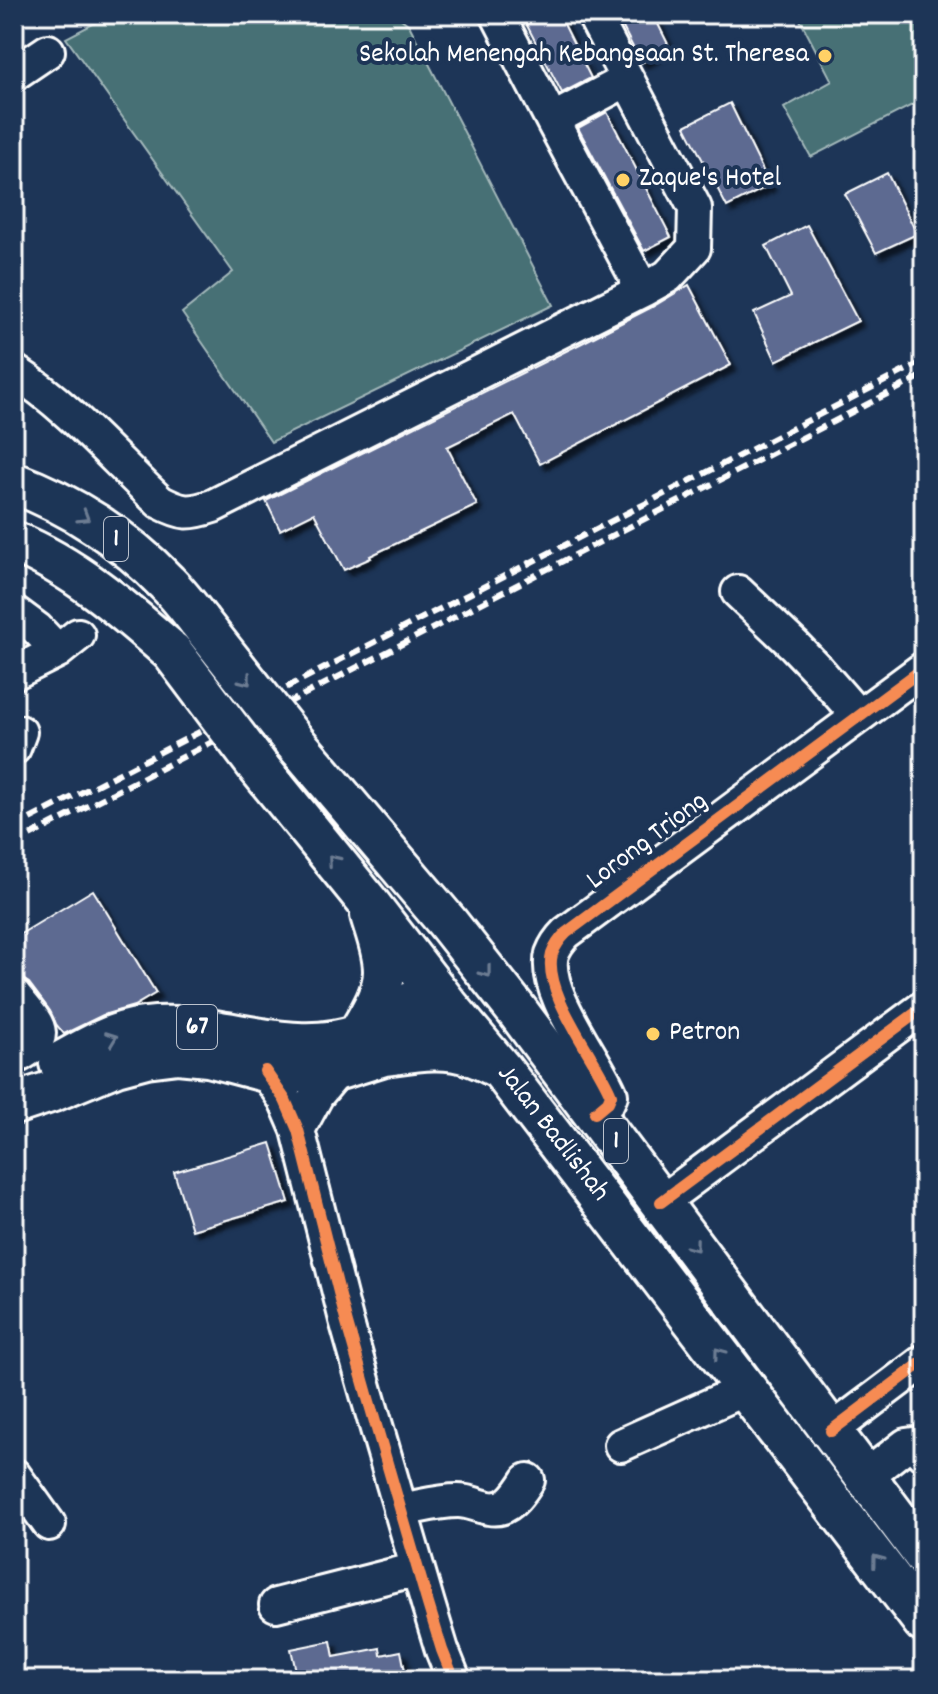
<svg xmlns="http://www.w3.org/2000/svg" width="938" height="1694" font-family="Dekko,sans-serif">
<defs>
<filter id="shadow"><feDropShadow dx="5.5" dy="5.5" stdDeviation="2" flood-color="#0009"/></filter>
</defs>
<rect width="100%" height="100%" fill="#1d3557"/>
<filter id="ink" filterUnits="userSpaceOnUse"><feTurbulence type="fractalNoise" baseFrequency=".0125" numOctaves="2"/><feDisplacementMap in="SourceGraphic" scale="16" xChannelSelector="R" yChannelSelector="G"/><feConvolveMatrix kernelMatrix="1 2 1 2 8 2 1 2 1" color-interpolation-filters="sRGB"/></filter>
<g filter="url(#ink)">
<path fill="#477075" stroke="#a3b8ba" stroke-width="2" d="M 112,14 L 395,14 L 409,25 L 553,305 L 271,442 L 182,313 L 233,272 L 66,38 Z
M 797,14 L 924,14 L 924,99 L 811,157 L 784,108 L 832,81 Z"/>
<path fill="#5d6a91" stroke="#fff" stroke-width="2" filter="url(#shadow)" d="M 521,14 L 559,14 L 591,78 L 562,93 Z
M 616,14 L 653,14 L 670,48 L 641,63 Z
M 730,103 L 770,185 L 727,207 L 685,126 Z
M 607,112 L 671,237 L 644,251 L 578,128 Z
M 887,173 L 917,234 L 876,253 L 845,194 Z
M 807,225 L 858,321 L 776,361 L 754,313 L 791,296 L 766,246 Z
M 689,285 L 731,365 L 540,464 L 514,414 L 447,447 L 477,505 L 370,556 L 371,558 L 344,570 L 314,513 L 280,530 L 266,501 L 580,344 L 652,307 Z
M 93,890 L 156,993 L 134,1006 L 103,1015 L 64,1034 L 56,1024 L 50,1011 L 29,983 L 21,978 L 14,976 L 14,938 Z
M 271,1143 L 289,1202 L 192,1230 L 174,1172 Z
M 331,1641 L 334,1657 L 380,1648 L 381,1655 L 401,1651 L 405,1671 L 390,1673 L 392,1680 L 298,1680 L 291,1649 Z"/>
<g fill="none" stroke-linecap="round" stroke-linejoin="round">
<g stroke="#fff" stroke-width="38">
<path id="minor" d="M 497,14 L 552,120 L 627,80
M 14,74 L 48,51
M 552,120 L 643,290
M 14,371 C 70,407 112,457 160,502 C 183,514 189,514 213,506 L 643,290 L 668,276 L 694,248 L 695,208 L 593,14
M 738,592 L 795,646 L 818,670 L 858,716
M 14,612 L 37,629 L 58,651
M 14,673 L 58,651 L 78,635
M 14,748 L 20,732
M 14,995 C 36,1023 57,1037 14,1058
M 265,1071 L 285,1100 L 298,1130 L 346,1320 L 368,1398 L 428,1604 L 442,1650 L 454,1680
M 595,1113 L 608,1102 L 611,1095 C 597,1059 542,993 552,954 C 555,946 560,939 566,933 L 924,668
M 298,1130 L 317,1095 L 339,1069
M 661,1202 L 924,1007
M 831,1431 L 924,1361
M 621,1445 L 746,1389
M 14,1475 L 49,1524
M 865,1477 L 906,1445 L 913,1444 L 924,1455
M 400,1510 C 419,1507 438,1501 458,1501 C 469,1501 478,1506 489,1508 C 508,1512 519,1494 528,1480
M 276,1605 L 417,1569"/>
</g>
<g stroke="#fff" stroke-width="46">
<path id="major" d="M 14,483 C 71,504 125,539 167,583 C 179,595 189,608 199,621
M 14,542 C 74,566 124,610 172,652
M 293,740 L 447,922 L 518,1012 L 924,1555
M 260,769 L 367,901 L 448,1006 L 501,1069 L 924,1622
M 358,1035 C 369,1016 384,993 384,971 C 384,952 376,932 371,915
M 385,1055 C 414,1051 443,1045 471,1055 C 481,1058 491,1064 501,1069
M 60,1063 C 86,1048 115,1031 145,1028 C 216,1019 288,1060 358,1035 C 380,1028 398,1013 416,1000
M 14,1104 L 53,1091 L 116,1065 L 146,1057 L 178,1053 L 208,1056 L 265,1071 L 289,1073 L 339,1069 L 381,1056 L 448,1006"/>
</g>
<use href="#minor" stroke="#1d3557" stroke-width="32"/>
<use href="#major" stroke="#1d3557" stroke-width="40"/>
<path stroke="#fff" stroke-width="6" stroke-dasharray="12 6" stroke-linecap="butt" d="M 14,827 L 924,361
M 14,844 L 924,375"/>
<g stroke="#fff" stroke-width="46" stroke-linecap="butt">
<path id="major-bridge" d="M 199,621 L 293,740
M 172,652 L 260,769"/>
</g>
<use href="#major-bridge" stroke="#1d3557" stroke-width="40"/>
<g stroke="#1d3557" stroke-width="17">
<path id="cycleway" d="M 265,1071 L 285,1100 L 298,1130 L 346,1320 L 368,1398 L 428,1604 L 442,1650 L 454,1680
M 595,1113 L 608,1102 L 611,1095 C 597,1059 542,993 552,954 C 555,946 560,939 566,933 L 924,668
M 661,1202 L 924,1007
M 831,1431 L 924,1361"/>
</g>
<use href="#cycleway" stroke="#f68b52" stroke-width="12"/>
</g>
<defs><path id="oneway-chevron" d="M-2-3.5L2.5 0L-2 3.5" fill="none" stroke-width="1.6" stroke-linecap="round" stroke-linejoin="round" transform="scale(2)"/></defs>
<g stroke="#6c7c92">
<use href="#oneway-chevron" transform="translate(84 517) rotate(32)"/>
<use href="#oneway-chevron" transform="translate(246 680) rotate(52)"/>
<use href="#oneway-chevron" transform="translate(333 860) rotate(-130)"/>
<use href="#oneway-chevron" transform="translate(486 972) rotate(52)"/>
<use href="#oneway-chevron" transform="translate(112 1038) rotate(-21)"/>
<use href="#oneway-chevron" transform="translate(694 1246) rotate(53)"/>
<use href="#oneway-chevron" transform="translate(719 1353) rotate(-127)"/>
<use href="#oneway-chevron" transform="translate(877 1560) rotate(-127)"/>
</g>
</g>
<g fill="#ffd166" stroke="#1d3557" stroke-width="3">
<circle cx="825" cy="56" r="8"/>
<circle cx="623" cy="180" r="8"/>
<circle cx="653" cy="1034" r="8"/>
</g>
<g text-anchor="middle" dominant-baseline="central" stroke-width="8" stroke-linejoin="round" paint-order="stroke">
<g fill="#1d3557" stroke="#bbc2cd" stroke-width="2">
<rect x="104" y="517" width="24" height="44" rx="6"/>
<rect x="177" y="1005" width="40" height="44" rx="6"/>
<rect x="604" y="1119" width="24" height="44" rx="6"/>
</g>
<g font-size="26" font-weight="bold" fill="#fff">
<text x="116" y="539">1</text>
<text x="197" y="1027">67</text>
<text x="616" y="1141">1</text>
</g>
<g font-size="28" fill="#fff" stroke="#1d3557" text-anchor="start">
<text x="809" y="56" text-anchor="end">Sekolah Menengah Kebangsaan St. Theresa</text>
<text x="639" y="180">Zaque's Hotel</text>
<text x="669" y="1034">Petron</text>
</g>
<g font-size="28" fill="#fff" stroke="#1d3557">
<text transform="translate(648 842) rotate(-37)">Lorong Triong</text>
<text transform="translate(552 1134) rotate(52)">Jalan Badlishah</text>
</g>
</g>
<rect width="938" height="1694" fill="none" stroke="#1d3557" stroke-width="48"/>
<rect x="24" y="24" width="890" height="1646" fill="none" stroke="#fff" stroke-width="3" filter="url(#ink)"/>
</svg>
